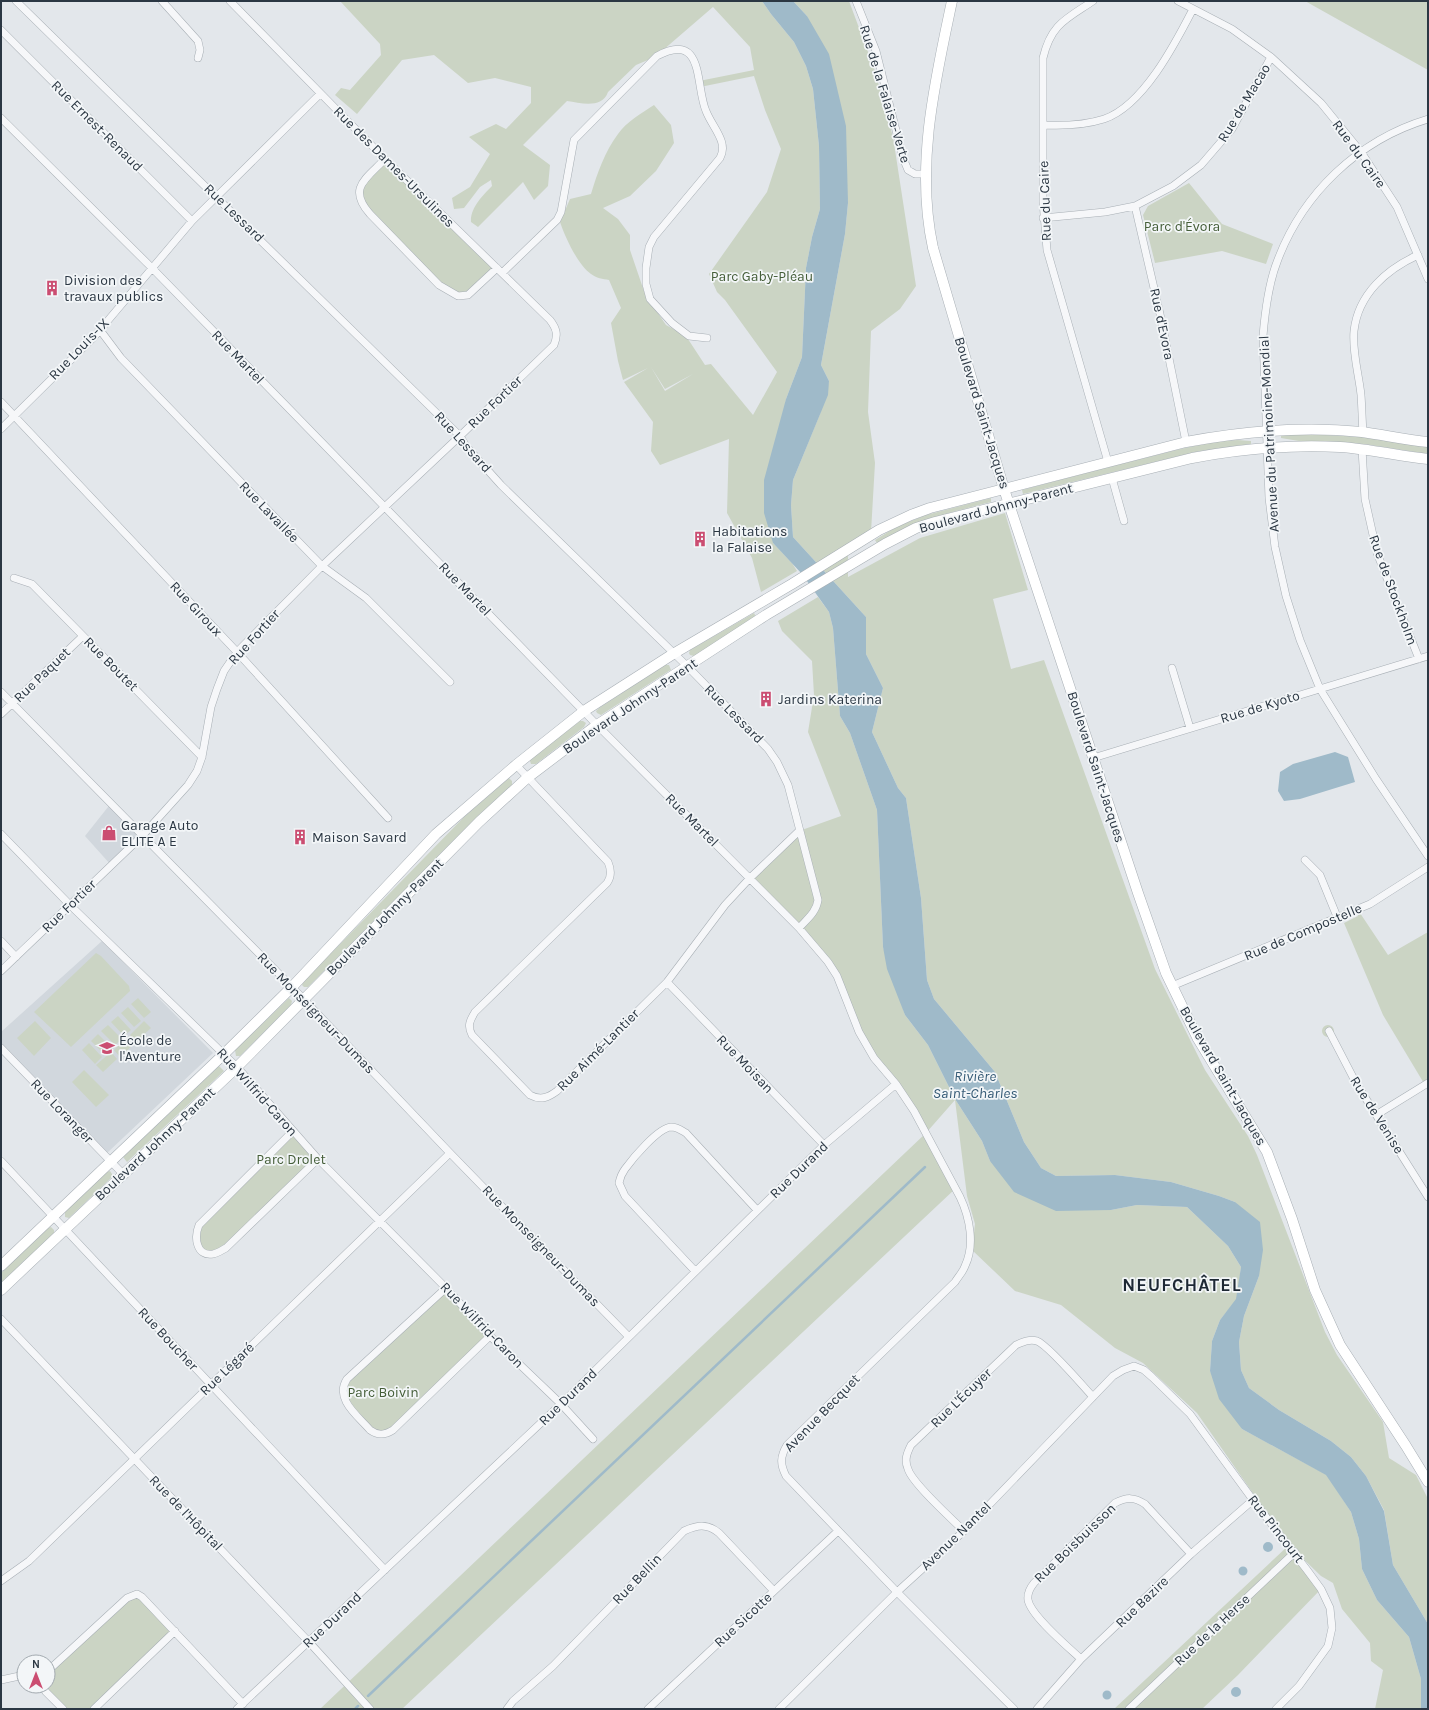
<svg xmlns="http://www.w3.org/2000/svg" width="1429" height="1710" font-family="Karla,sans-serif">
<rect width="100%" height="100%" fill="#e3e7eb"/>
<path fill="#d1d7dd" d="M 112,802 L 143,835 L 111,865 L 85,836 Z
M 102,941 L 213,1053 L 107,1153 L 1,1044 L 1,1032 Z"/>
<path fill="#cbd4c4" fill-rule="evenodd" d="M 340,1 L 762,1 L 771,14 L 794,42 L 806,66 L 813,89 L 819,146 L 820,209 L 812,237 L 806,268 L 802,357 L 786,399 L 773,543 L 792,563 L 797,571 L 761,592 L 752,558 L 727,513 L 729,439 L 660,465 L 651,451 L 653,422 L 624,382 L 648,368 L 623,380 L 618,361 L 611,323 L 621,308 L 609,280 C 603,279 596,278 591,274 C 578,265 565,237 560,222 L 570,199 L 591,194 C 597,174 605,151 618,134 C 626,122 642,113 654,105 L 671,125 L 674,143 L 656,171 L 630,196 L 603,208 L 618,219 L 630,235 L 630,250 L 645,294 L 666,325 L 686,336 L 705,365 L 711,364 L 753,415 L 777,372 L 725,300 L 717,292 L 709,274 L 767,192 L 781,149 L 765,110 L 754,76 L 700,87 L 699,81 L 754,70 L 750,47 L 713,7 L 655,57 L 636,65 L 608,92 C 602,109 581,103 567,101 L 523,145 L 550,165 L 548,186 L 534,200 L 523,182 L 478,227 L 471,222 C 470,208 483,195 492,186 L 491,180 L 480,187 L 464,208 L 454,209 L 452,198 L 470,187 L 490,154 L 469,137 L 496,124 L 506,129 L 531,103 L 531,87 L 495,78 L 468,83 L 434,55 L 402,60 L 357,114 L 335,95 L 341,88 L 350,90 L 381,55 L 380,44 ZM 651,367 L 665,389 L 693,374 L 665,391 Z
M 793,1 L 849,1 L 874,68 L 893,137 L 916,286 L 900,309 L 871,331 L 868,412 L 875,463 L 871,532 L 848,546 L 848,577 L 920,538 L 1005,513 L 1028,590 L 993,599 L 1011,669 L 1044,660 L 1155,969 L 1205,1070 L 1248,1136 L 1257,1155 L 1325,1332 L 1337,1355 L 1383,1422 L 1389,1458 L 1416,1475 L 1428,1499 L 1428,1624 L 1393,1565 L 1384,1510 L 1366,1476 L 1351,1457 L 1331,1441 L 1279,1410 L 1249,1388 L 1241,1370 L 1239,1342 L 1244,1316 L 1259,1276 L 1235,1202 L 1219,1196 L 1171,1182 L 1115,1175 L 1056,1176 L 1041,1168 L 1024,1142 L 995,1072 L 934,999 L 927,980 L 921,898 L 906,798 L 898,788 L 872,732 L 883,688 L 866,654 L 866,617 L 793,537 L 791,505 L 793,480 L 820,414 L 829,381 L 821,365 L 845,234 L 848,203 L 807,16 Z
M 1305,1 L 1428,1 L 1428,70 Z
M 385,159 L 497,268 L 468,295 L 450,292 L 370,214 L 359,190 Z
M 1189,183 L 1222,224 L 1273,244 L 1266,264 L 1222,251 L 1155,263 L 1143,215 L 1148,206 Z
M 1307,434 L 1363,437 L 1428,447 L 1428,454 L 1364,444 L 1299,441 L 1281,438 L 1281,435 Z
M 1237,440 L 1251,441 L 1251,444 L 1200,451 L 1023,494 L 1022,490 C 1062,479 1101,469 1141,459 C 1172,451 1204,442 1237,440 Z
M 991,498 L 991,502 C 949,513 916,520 877,543 L 875,540 L 896,527 L 926,515 Z
M 818,597 L 829,612 L 833,628 L 840,716 L 850,733 L 877,810 L 883,947 L 905,1015 L 928,1045 L 955,1099 L 982,1141 L 990,1161 L 1111,1210 L 1137,1205 L 1187,1207 L 1228,1246 L 1241,1267 L 1237,1299 L 1220,1320 L 1212,1341 L 1210,1371 L 1242,1429 L 1327,1475 L 1351,1512 L 1359,1539 L 1362,1569 L 1377,1600 L 1409,1637 L 1421,1679 L 1421,1709 L 1375,1709 L 1383,1670 L 1371,1661 L 1370,1643 L 1342,1609 L 1333,1583 L 1321,1576 L 1292,1548 L 1321,1589 L 1238,1675 L 1202,1709 L 1114,1709 L 1289,1545 L 1197,1413 L 1143,1363 L 1115,1348 L 1061,1305 L 1015,1291 L 972,1250 L 975,1224 L 967,1196 L 955,1100 L 926,1133 L 955,1189 L 402,1709 L 320,1709 L 926,1133 L 874,1058 L 828,962 L 749,879 L 799,831 L 841,816 L 808,732 L 814,695 L 812,661 L 782,631 L 778,621 Z
M 754,613 L 756,617 L 694,656 L 690,655 L 689,653 L 690,650 Z
M 665,665 L 669,665 L 671,670 L 669,671 L 601,715 L 597,713 L 596,711 L 599,708 Z
M 580,721 L 583,721 L 586,723 L 584,727 L 536,764 L 531,764 L 530,761 L 532,758 Z
M 509,778 L 512,781 L 512,785 L 480,814 L 308,987 L 304,987 L 302,985 L 304,981 L 465,816 Z
M 1358,910 L 1388,955 L 1428,932 L 1428,1083 L 1425,1085 L 1383,1015 L 1344,923 L 1358,916 Z
M 96,953 L 101,956 L 129,986 L 130,991 L 71,1047 L 34,1012 Z
M 138,998 L 151,1012 L 144,1018 L 131,1004 Z
M 289,998 L 292,1001 L 291,1005 L 240,1056 L 236,1056 L 235,1050 Z
M 128,1007 L 141,1021 L 134,1027 L 121,1013 Z
M 118,1016 L 131,1030 L 124,1036 L 111,1022 Z
M 35,1021 L 51,1038 L 34,1056 L 17,1038 Z
M 144,1021 L 151,1028 L 136,1042 L 130,1035 Z
M1322 1031a6 6 0 1 1 12 0a6 6 0 1 1-12 0Z
M 108,1025 L 122,1039 L 115,1045 L 101,1031 Z
M 98,1034 L 112,1048 L 105,1055 L 91,1041 Z
M 128,1036 L 135,1043 L 120,1057 L 114,1050 Z
M 89,1043 L 102,1057 L 95,1064 L 82,1050 Z
M 111,1052 L 117,1059 L 103,1072 L 96,1065 Z
M 219,1066 L 224,1071 L 127,1162 L 123,1157 Z
M 84,1070 L 109,1095 L 96,1107 L 72,1082 Z
M 292,1132 L 318,1159 L 219,1251 L 201,1250 L 196,1232 Z
M 110,1171 L 112,1174 L 112,1177 L 69,1218 L 65,1217 L 65,1212 L 107,1172 Z
M 51,1227 L 54,1230 L 54,1233 L 1,1283 L 1,1273 L 48,1228 Z
M 446,1288 L 490,1336 L 393,1430 L 375,1434 L 346,1402 L 344,1384 Z
M 137,1594 L 175,1631 L 94,1709 L 63,1709 L 42,1686 L 48,1686 L 48,1669 Z"/>
<path fill="#9fbac9" d="M 762,1 L 793,1 L 807,16 L 829,54 L 846,126 L 848,203 L 845,234 L 821,365 L 829,381 L 828,395 L 793,480 L 791,505 L 793,537 L 866,617 L 866,654 L 883,688 L 872,732 L 898,788 L 906,798 L 921,898 L 927,980 L 934,999 L 995,1072 L 1024,1142 L 1041,1168 L 1056,1176 L 1115,1175 L 1171,1182 L 1219,1196 L 1235,1202 L 1260,1222 L 1263,1250 L 1259,1276 L 1244,1316 L 1239,1342 L 1241,1370 L 1249,1388 L 1279,1410 L 1331,1441 L 1351,1457 L 1366,1476 L 1384,1511 L 1393,1565 L 1428,1624 L 1428,1709 L 1421,1709 L 1421,1679 L 1409,1637 L 1377,1600 L 1362,1569 L 1359,1539 L 1351,1512 L 1326,1475 L 1242,1429 L 1219,1399 L 1210,1371 L 1212,1341 L 1220,1320 L 1236,1299 L 1241,1267 L 1228,1246 L 1187,1207 L 1137,1205 L 1111,1210 L 1056,1211 L 1014,1192 L 990,1161 L 982,1141 L 955,1099 L 928,1045 L 905,1015 L 887,969 L 883,947 L 877,810 L 850,733 L 840,716 L 833,628 L 829,612 L 802,574 L 773,543 L 764,513 L 764,480 L 786,399 L 802,357 L 806,268 L 812,237 L 820,209 L 819,146 L 813,89 L 806,66 L 794,42 L 771,14 Z
M 1335,752 L 1348,757 L 1355,782 L 1300,799 L 1284,801 L 1278,791 L 1280,772 L 1293,764 Z
M1263 1547a5 5 0 1 1 10 0a5 5 0 1 1-10 0Z
M1238.5 1571a4.5 4.5 0 1 1 9 0a4.5 4.5 0 1 1-9 0Z
M1231 1692a5 5 0 1 1 10 0a5 5 0 1 1-10 0Z
M1102.5 1695a4.5 4.5 0 1 1 9 0a4.5 4.5 0 1 1-9 0Z"/>
<g fill="none" stroke-linecap="round" stroke-linejoin="round">
<path stroke="#9fbac9" stroke-width="2.5" d="M 368,1696 L 925,1167
M 355,1709 L 358,1706"/>
<g stroke="#a8afb5" stroke-width="8">
<path id="street" d="M 16,1 L 460,436 L 466,446 L 501,485 L 687,666 L 768,749 L 777,762 L 788,785 L 818,900 C 816,913 807,919 799,928
M 162,1 L 198,41 L 200,50 L 198,58
M 856,1 L 876,51 L 903,158 L 908,170 L 915,174 L 926,174
M 1093,1 C 1066,19 1051,24 1043,58 L 1043,202 L 1047,250 L 1108,462
M 1178,1 L 1232,29 L 1271,57 L 1321,103 L 1361,152 L 1397,207 L 1428,279
M 1,30 L 192,221
M 1,118 L 152,268 L 597,725 L 799,928 L 828,962 L 837,976 L 859,1032 L 874,1058 L 896,1084 L 914,1111 L 960,1197 C 970,1218 975,1245 965,1266 C 963,1272 958,1277 955,1282 L 787,1445 C 780,1457 780,1464 786,1476 L 897,1592 L 1014,1709
M 1428,119 C 1358,140 1302,194 1277,262 C 1268,285 1265,312 1263,336 L 1269,498 L 1275,547 L 1286,596 L 1300,640 L 1320,689 L 1376,779 L 1428,856
M 1043,125 C 1063,126 1085,125 1104,119 C 1143,106 1175,44 1193,9
M 385,159 C 366,179 347,188 370,214 L 439,285 L 458,296 L 468,295 L 497,268
M 1135,206 L 1160,314 L 1186,442
M 1043,218 L 1105,212 L 1135,206 L 1173,186 L 1201,165 L 1232,129 L 1271,57
M 502,273 L 557,220 L 561,212 L 574,140 L 657,56 C 705,30 695,86 706,111 C 712,127 729,142 720,158 L 654,237 L 649,247 L 646,268 L 646,284 L 650,299 L 672,323 L 689,336 L 707,338
M 100,330 L 121,358 L 322,566 L 366,598 L 450,682
M 1,402 L 237,652 L 388,818
M 1,429 L 94,337 L 192,221 L 320,94
M 1363,432 C 1362,420 1362,408 1361,395 C 1359,375 1352,352 1354,331 C 1358,294 1387,269 1418,255
M 1362,449 L 1365,499 L 1377,553 L 1419,659
M 1112,478 L 1124,521
M 14,578 L 32,584 L 202,757
M 1172,668 L 1190,728
M 1,692 L 292,987 L 450,1153 L 629,1337
M 1,714 L 83,636
M 1093,758 L 1428,656
M 516,765 L 608,862 C 611,869 612,876 607,883 L 475,1012 C 470,1020 467,1026 472,1035 L 530,1095 C 541,1101 549,1097 557,1091 L 667,982 L 725,905 L 749,879 L 799,831
M 1,834 L 70,905 L 237,1067 L 318,1159 L 446,1288 L 490,1336 L 561,1404 L 593,1439
M 1305,860 L 1320,875 L 1338,919
M 1,941 L 16,957
M 1,971 L 143,835 L 188,785 L 197,771 L 202,757 L 211,707 L 217,689 L 224,671 L 237,652 L 322,566 L 460,436 L 554,345 C 558,335 557,329 550,320 L 385,159 L 230,1
M 667,982 L 824,1145
M 1172,986 L 1370,904 L 1428,867
M 1329,1031 L 1356,1083 L 1428,1197
M 1,1048 L 123,1174
M 1376,1115 L 1428,1083
M 292,1132 L 199,1225 C 194,1237 196,1257 213,1254 C 218,1253 222,1250 226,1248 L 318,1159
M 1,1161 L 385,1570
M 695,1271 L 625,1196 L 619,1183 C 620,1178 622,1173 625,1169 C 633,1158 658,1128 671,1127 C 677,1127 681,1130 686,1133 L 757,1210
M 446,1288 L 347,1379 C 334,1399 358,1416 370,1430 C 378,1436 385,1435 393,1430 L 490,1336
M 1,1319 L 309,1642 L 370,1709
M 964,1531 C 951,1518 912,1483 908,1469 C 904,1460 907,1453 911,1445 L 1016,1345 C 1023,1342 1029,1339 1037,1341 C 1048,1345 1083,1386 1093,1397
M 1,1581 L 29,1561 L 450,1153
M 1081,1659 C 1068,1647 1031,1616 1028,1600 C 1027,1593 1030,1588 1034,1583 L 1115,1503 C 1127,1497 1134,1497 1145,1504 L 1191,1554
M 48,1669 L 51,1668 L 127,1598 L 137,1594 L 142,1597 L 243,1704
M 1,1680 L 24,1675
M 42,1686 L 46,1692 L 63,1709
M 94,1709 L 175,1631
M 237,1709 L 561,1404 L 824,1145 L 896,1084
M 507,1709 L 513,1701 L 553,1666 L 684,1531 C 697,1525 707,1523 719,1533 L 774,1591
M 648,1709 L 838,1531
M 779,1709 L 897,1592 L 964,1531 L 1113,1376 L 1123,1370 L 1134,1366 L 1144,1370 L 1152,1377 L 1190,1414 L 1253,1500 L 1307,1570 L 1321,1589 L 1330,1608 L 1332,1628 L 1328,1646 L 1299,1686 L 1276,1709
M 1037,1709 L 1081,1659 L 1191,1554 L 1253,1500
M 1129,1709 L 1295,1552"/>
</g>
<g stroke="#a8afb5" stroke-width="11">
<path id="secondary" d="M 952,1 C 935,81 915,166 933,248 L 1004,489 L 1138,893 L 1166,973 L 1198,1039 L 1267,1152 L 1292,1219 L 1315,1290 L 1340,1345 L 1406,1446 L 1428,1482
M 1,1266 L 224,1054 L 292,987 L 436,834 L 516,765 L 584,711 L 673,654 L 792,584 L 879,530 L 911,515 L 930,508 L 1186,442 C 1245,431 1303,426 1362,432 C 1384,435 1406,440 1428,442
M 1,1290 L 237,1067 L 479,822 L 527,778 L 597,725 L 766,615 L 885,544 L 916,528 L 935,522 L 1192,458 C 1241,449 1290,444 1340,447 C 1370,449 1399,456 1428,459"/>
</g>
<use href="#street" stroke="#f6f7f9" stroke-width="7"/>
<use href="#secondary" stroke="#fff" stroke-width="10"/>
</g>
<defs>
<g id="building-bare" transform="scale(1.2)"><path d="M-4-6H4V6H1V3H-1V6H-4ZM-2.5-4.3h1.7v1.8h-1.7ZM.8-4.3h1.7v1.8H.8ZM-2.5-1h1.7V.8h-1.7ZM.8-1h1.7V.8H.8Z" fill="#cb4d71" stroke="#f3f6f8" stroke-width="2.5" paint-order="stroke"/></g>
<g id="shop-bare" transform="scale(1.2)"><path d="M-5-2.5h2.3a2.7 3.5 0 0 1 5.4 0H5L5.5 6h-11ZM-1.5-2.5h3a1.5 2.3 0 0 0-3 0Z" fill="#cb4d71" stroke="#f3f6f8" stroke-width="2.5" paint-order="stroke"/></g>
<g id="school-bare" transform="scale(1.2)"><path d="M0-5L7-2L0 1L-7-2ZM-4 1L0 2.5L4 1V4Q0 6-4 4Z" fill="#cb4d71" stroke="#f3f6f8" stroke-width="2.5" paint-order="stroke"/></g>
</defs>
<g fill-rule="evenodd">
<use href="#building-bare" x="52" y="288"/>
<use href="#building-bare" x="700" y="539"/>
<use href="#building-bare" x="766" y="699"/>
<use href="#shop-bare" x="109" y="833"/>
<use href="#building-bare" x="300" y="837"/>
<use href="#school-bare" x="107" y="1048"/>
</g>
<g text-anchor="middle" dominant-baseline="central" stroke-width="3.5" stroke-linejoin="round" paint-order="stroke">
<g font-size="14" fill="#2b3743" stroke="#f3f6f8">
<text transform="translate(885 94) rotate(73)">Rue de la Falaise-Verte</text>
<text transform="translate(1244 103) rotate(-59)">Rue de Macao</text>
<text transform="translate(97 126) rotate(45)">Rue Ernest-Renaud</text>
<text transform="translate(1359 154) rotate(54)">Rue du Caire</text>
<text transform="translate(394 167) rotate(45)">Rue des Dames-Ursulines</text>
<text transform="translate(1045 201) rotate(-92)">Rue du Caire</text>
<text transform="translate(234 213) rotate(44)">Rue Lessard</text>
<text transform="translate(1162 324) rotate(78)">Rue d'Evora</text>
<text transform="translate(79 349) rotate(-46)">Rue Louis-IX</text>
<text transform="translate(238 357) rotate(46)">Rue Martel</text>
<text transform="translate(495 402) rotate(-44)">Rue Fortier</text>
<text transform="translate(982 413) rotate(73)">Boulevard Saint-Jacques</text>
<text transform="translate(1269 434) rotate(-93)">Avenue du Patrimoine-Mondial</text>
<text transform="translate(463 442) rotate(48)">Rue Lessard</text>
<text transform="translate(996 508) rotate(-15)">Boulevard Johnny-Parent</text>
<text transform="translate(269 512) rotate(46)">Rue Lavallée</text>
<text transform="translate(465 589) rotate(46)">Rue Martel</text>
<text transform="translate(1393 590) rotate(70)">Rue de Stockholm</text>
<text transform="translate(196 609) rotate(47)">Rue Giroux</text>
<text transform="translate(254 637) rotate(-48)">Rue Fortier</text>
<text transform="translate(111 664) rotate(45)">Rue Boutet</text>
<text transform="translate(42 675) rotate(-44)">Rue Paquet</text>
<text transform="translate(630 706) rotate(-34)">Boulevard Johnny-Parent</text>
<text transform="translate(1260 707) rotate(-17)">Rue de Kyoto</text>
<text transform="translate(734 714) rotate(45)">Rue Lessard</text>
<text transform="translate(1096 767) rotate(72)">Boulevard Saint-Jacques</text>
<text transform="translate(692 820) rotate(45)">Rue Martel</text>
<text transform="translate(69 906) rotate(-44)">Rue Fortier</text>
<text transform="translate(385 917) rotate(-45)">Boulevard Johnny-Parent</text>
<text transform="translate(1303 932) rotate(-23)">Rue de Compostelle</text>
<text transform="translate(316 1013) rotate(46)">Rue Monseigneur-Dumas</text>
<text transform="translate(598 1050) rotate(-45)">Rue Aimé-Lantier</text>
<text transform="translate(745 1064) rotate(46)">Rue Moisan</text>
<text transform="translate(1223 1076) rotate(60)">Boulevard Saint-Jacques</text>
<text transform="translate(257 1092) rotate(48)">Rue Wilfrid-Caron</text>
<text transform="translate(62 1111) rotate(46)">Rue Loranger</text>
<text transform="translate(1377 1115) rotate(58)">Rue de Venise</text>
<text transform="translate(155 1144) rotate(-43)">Boulevard Johnny-Parent</text>
<text transform="translate(799 1170) rotate(-44)">Rue Durand</text>
<text transform="translate(541 1246) rotate(46)">Rue Monseigneur-Dumas</text>
<text transform="translate(482 1325) rotate(46)">Rue Wilfrid-Caron</text>
<text transform="translate(168 1339) rotate(47)">Rue Boucher</text>
<text transform="translate(227 1369) rotate(-44)">Rue Légaré</text>
<text transform="translate(568 1397) rotate(-44)">Rue Durand</text>
<text transform="translate(961 1398) rotate(-44)">Rue L'Écuyer</text>
<text transform="translate(822 1413) rotate(-46)">Avenue Becquet</text>
<text transform="translate(186 1513) rotate(46)">Rue de l'Hôpital</text>
<text transform="translate(1276 1529) rotate(52)">Rue Pincourt</text>
<text transform="translate(956 1536) rotate(-44)">Avenue Nantel</text>
<text transform="translate(1075 1543) rotate(-44)">Rue Boisbuisson</text>
<text transform="translate(637 1579) rotate(-46)">Rue Bellin</text>
<text transform="translate(1142 1602) rotate(-44)">Rue Bazire</text>
<text transform="translate(332 1620) rotate(-43)">Rue Durand</text>
<text transform="translate(743 1620) rotate(-43)">Rue Sicotte</text>
<text transform="translate(1212 1630) rotate(-43)">Rue de la Herse</text>
</g>
<g font-size="14" fill="#455e39" stroke="#f3f6f8">
<text x="1182" y="226">Parc d'Évora</text>
<text x="762" y="276">Parc Gaby-Pléau</text>
<text x="291" y="1159">Parc Drolet</text>
<text x="383" y="1392">Parc Boivin</text>
</g>
<g font-size="14" fill="#2b3743" stroke="#f3f6f8" text-anchor="start">
<text x="64" y="280">Division des<tspan x="64" dy="16">travaux publics</tspan></text>
<text x="712" y="531">Habitations<tspan x="712" dy="16">la Falaise</tspan></text>
<text x="778" y="699">Jardins Katerina</text>
<text x="121" y="825">Garage Auto<tspan x="121" dy="16">ELITE A E</tspan></text>
<text x="312" y="837">Maison Savard</text>
<text x="119" y="1040">École de<tspan x="119" dy="16">l'Aventure</tspan></text>
</g>
<g font-size="15" font-style="italic" fill="#365b76" stroke="#f3f6f8">
<text x="975" y="1076">Rivière<tspan x="975" dy="17">Saint-Charles</tspan></text>
</g>
<g font-size="18" font-weight="bold" letter-spacing="1" fill="#1d2834" stroke="#f3f6f8">
<text x="1182" y="1285">NEUFCHÂTEL</text>
</g>
</g>
<rect width="1429" height="1710" fill="none" stroke="#2b3743" stroke-width="4"/>
<g transform="translate(36 1674)"><circle r="19" fill="#f3f6f8" stroke="#a3aab0"/>
<path d="M0-3L7 15L0 10L-7 15Z" fill="#cb4d71"/>
<text y="-6" font-size="11" font-weight="bold" text-anchor="middle" fill="#2b3743">N</text>
</g>
</svg>
